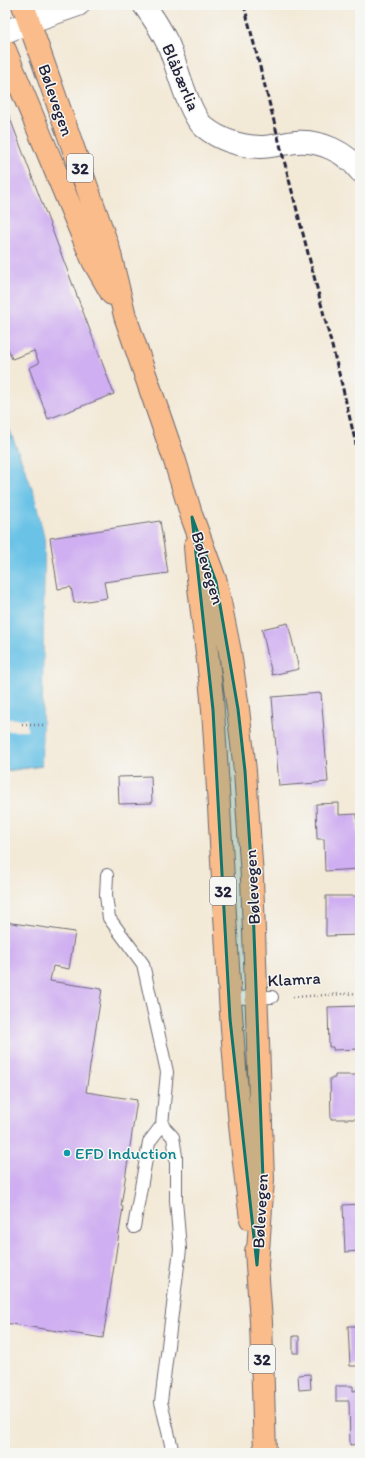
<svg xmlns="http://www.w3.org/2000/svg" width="365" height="1458" font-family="Itim,sans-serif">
<rect width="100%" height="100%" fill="#f6f6f2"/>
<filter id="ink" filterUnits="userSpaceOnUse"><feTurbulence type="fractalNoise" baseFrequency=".025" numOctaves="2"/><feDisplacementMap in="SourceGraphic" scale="8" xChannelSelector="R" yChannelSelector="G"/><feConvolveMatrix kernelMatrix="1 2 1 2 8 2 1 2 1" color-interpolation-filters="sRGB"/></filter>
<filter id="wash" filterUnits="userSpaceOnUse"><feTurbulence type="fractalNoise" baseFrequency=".012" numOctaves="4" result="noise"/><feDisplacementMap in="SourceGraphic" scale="16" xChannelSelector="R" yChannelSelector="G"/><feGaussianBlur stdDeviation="0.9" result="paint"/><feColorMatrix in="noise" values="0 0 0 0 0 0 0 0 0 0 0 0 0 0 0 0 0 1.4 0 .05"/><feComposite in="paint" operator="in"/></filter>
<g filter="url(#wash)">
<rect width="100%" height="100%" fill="#f3e9d7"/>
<path fill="#6ac3e7" stroke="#467291" d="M 5,418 L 34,492 L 45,540 L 42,766 L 5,771 Z"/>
<path fill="#f3e9d7" d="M 5,416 L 7,417 L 36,491 L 47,540 L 44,766 L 42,766 L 45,540 L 34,492 Z
M 5,719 L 27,719 L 27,731 L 5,731 Z"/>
<g id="blocks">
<path fill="#cfaef1" d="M 5,105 L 114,394 L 48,419 L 29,368 L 39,363 L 34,351 L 12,359 L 5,340 Z
M 160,521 L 168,573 L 104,582 L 107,598 L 74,603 L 71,587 L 58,589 L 50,538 Z
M 288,623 L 299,669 L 272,675 L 262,629 Z
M 321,693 L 328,782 L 279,786 L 272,697 Z
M 151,776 L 152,803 L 119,804 L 118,777 Z
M 339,803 L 339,815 L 357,814 L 359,869 L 325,871 L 324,839 L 317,839 L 316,804 Z
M 326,896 L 360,896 L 360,935 L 326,936 Z
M 5,922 L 75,932 L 69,969 L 53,966 L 50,981 L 102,989 L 86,1092 L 137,1100 L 121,1206 L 123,1207 L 103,1338 L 5,1323 Z
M 360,1006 L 360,1049 L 333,1050 L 333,1047 L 329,1047 L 328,1007 Z
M 335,1075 L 360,1075 L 360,1119 L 331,1119 L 330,1078 L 335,1078 Z
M 360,1204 L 360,1251 L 345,1252 L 343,1205 Z
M 348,1326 L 360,1326 L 360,1366 L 350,1366 Z
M 293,1336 L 299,1336 L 299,1353 L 293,1353 Z
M 310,1374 L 311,1389 L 299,1390 L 298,1375 Z
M 336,1386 L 353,1386 L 353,1391 L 360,1390 L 360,1444 L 350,1445 L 349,1401 L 336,1401 Z"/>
</g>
</g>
<g filter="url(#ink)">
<use href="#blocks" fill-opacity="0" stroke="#6b6872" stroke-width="1"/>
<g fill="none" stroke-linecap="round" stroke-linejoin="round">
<g stroke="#6b6872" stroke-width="14">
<path id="service" d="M 107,875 L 106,896 L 109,918 L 143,964 L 167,1072 L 162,1125 L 149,1142 L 134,1227
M 229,998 L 272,997
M 162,1125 L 173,1137 L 176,1156 L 176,1200 L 180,1249 L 161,1402 L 173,1453"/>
</g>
<g stroke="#6b6872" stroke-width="24">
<path id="tertiary" d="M 144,5 C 153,17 161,30 168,44 C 177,65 188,113 204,127 C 220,140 239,146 260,147 C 272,147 285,143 296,142 C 320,140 346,152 360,171
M 5,32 L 29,22 L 78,5"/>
</g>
<g stroke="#6b6872" stroke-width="24">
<path id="primary" d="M 23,5 L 109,250 L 125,316 L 175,461 L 192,517 L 216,582 L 230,652 L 238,709 L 245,771 L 252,878 L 263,1179 L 257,1265
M 5,50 L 93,261 L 112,294
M 195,546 C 199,601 209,656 213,711 C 225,880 228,1050 251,1219
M 256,1251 L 261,1322 L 265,1453"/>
</g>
<path stroke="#6b6872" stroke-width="2.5" stroke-dasharray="1 3" stroke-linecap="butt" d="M 22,725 L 43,725
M 293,997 L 360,993"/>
<use href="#service" stroke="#fff" stroke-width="12"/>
<use href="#tertiary" stroke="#fff" stroke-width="22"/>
<use href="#primary" stroke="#f9bc8a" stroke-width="22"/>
<path stroke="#22223b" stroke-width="3" stroke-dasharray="6 3" stroke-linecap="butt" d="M 244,5 L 342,385 L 360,461"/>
</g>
</g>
<path fill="#0f766e" fill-opacity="0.2" stroke="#0f766e" stroke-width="3" stroke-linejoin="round" d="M 192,517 L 216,582 L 238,709 L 245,771 L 252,878 L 263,1179 L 257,1265 L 230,1019 L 213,710 Z"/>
<circle fill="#0f9aa8" stroke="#f6f6f2" stroke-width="1.5" cx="67" cy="1153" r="4"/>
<g text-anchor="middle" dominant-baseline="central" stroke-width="3" stroke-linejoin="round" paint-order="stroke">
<g fill="#f6f6f2" stroke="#626272" stroke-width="1">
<rect x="67" y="154" width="26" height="28" rx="3"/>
<rect x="210" y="877" width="26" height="28" rx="3"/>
<rect x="249" y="1345" width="26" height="28" rx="3"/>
</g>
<g font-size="16" font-weight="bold" fill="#22223b">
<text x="80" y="168">32</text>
<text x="223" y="891">32</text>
<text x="262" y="1359">32</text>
</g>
<g font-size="17" fill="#22223b" stroke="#f6f6f2">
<text transform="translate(181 77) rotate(67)">Blåbærlia</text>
<text transform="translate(56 100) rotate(71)">Bølevegen</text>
<text transform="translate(208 568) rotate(73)">Bølevegen</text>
<text transform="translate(252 887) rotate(-93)">Bølevegen</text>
<text transform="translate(294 979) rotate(-3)">Klamra</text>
<text transform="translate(260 1211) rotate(-87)">Bølevegen</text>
</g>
<g font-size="17" fill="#0d838f" stroke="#f6f6f2" text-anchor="start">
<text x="75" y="1153">EFD Induction</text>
</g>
</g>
<rect width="365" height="1458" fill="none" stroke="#f6f6f2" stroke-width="20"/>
</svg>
